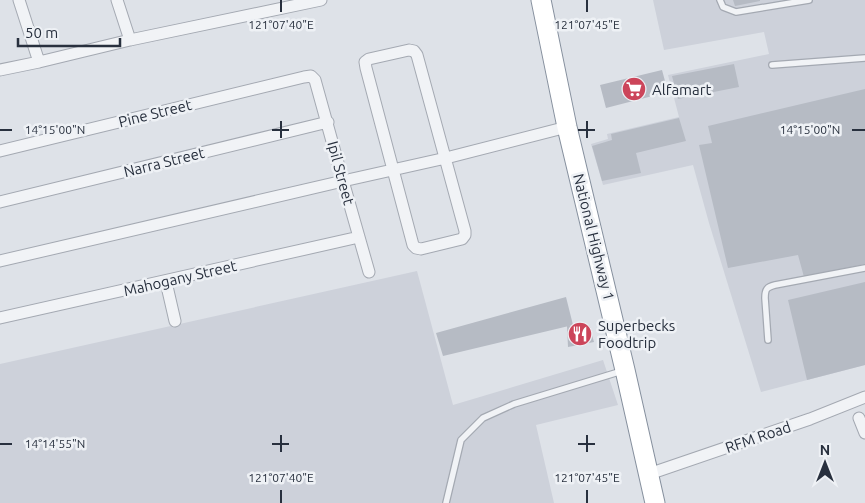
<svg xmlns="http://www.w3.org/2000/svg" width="865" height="503" font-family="Ubuntu,sans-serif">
<rect width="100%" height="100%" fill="#dee2e8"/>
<path fill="#cdd1da" d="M 653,0 L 865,0 L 865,365 L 761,392 L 709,223 L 693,165 L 603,185 L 591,144 L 608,139 L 607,134 L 679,117 L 668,75 L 769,54 L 764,32 L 664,50 Z
M 417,271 L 453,405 L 603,360 L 618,405 L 536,425 L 554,503 L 0,503 L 0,364 Z"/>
<path fill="#b6bbc4" d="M 733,0 L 760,0 L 760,1 L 735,6 Z
M 734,64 L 739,87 L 678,99 L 672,76 Z
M 662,70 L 668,92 L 606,108 L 600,85 Z
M 865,89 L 865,264 L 804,277 L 798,255 L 728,268 L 699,145 L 712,143 L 708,126 Z
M 679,118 L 686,141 L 636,153 L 641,173 L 602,181 L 592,146 L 612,140 L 611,134 Z
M 865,282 L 865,365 L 807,380 L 788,300 Z
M 566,297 L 573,325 L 443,356 L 436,333 Z
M 589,325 L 594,342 L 568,347 L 567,326 Z"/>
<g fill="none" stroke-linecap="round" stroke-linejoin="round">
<g stroke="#a4a9b2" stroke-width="8">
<path id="service" d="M 720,0 L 723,7 L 736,12 L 809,0
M 772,65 L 865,58
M 768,340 L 765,298 C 765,289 767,287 775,285 L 865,268
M 446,503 L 461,440 L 483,418 L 514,404 L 622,371"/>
</g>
<g stroke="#a4a9b2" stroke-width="13">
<path id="minor" d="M 19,0 L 39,62
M 117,0 L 130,40
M 409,50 L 414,51 L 417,55 L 465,231 L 465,235 L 462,239 L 421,249 L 416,248 L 413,245 L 366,68 L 365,62 L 369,59 Z
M 0,70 L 39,62 L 130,40 L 321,0
M 0,151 L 304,77 L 311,76 L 315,80 L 343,181 L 369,272
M 0,202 L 328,122
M 0,261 L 343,181 L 446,158 L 567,127
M 166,282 L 175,321
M 0,318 L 359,237
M 859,418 L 865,433
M 649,474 L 810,419 L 865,397"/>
</g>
<g stroke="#86909e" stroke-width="21">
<path id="trunk" d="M 541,0 L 567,127 L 625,370 L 655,503"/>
</g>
<use href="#service" stroke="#f1f3f6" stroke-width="5.5"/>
<use href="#minor" stroke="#f1f3f6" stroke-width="11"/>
<use href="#trunk" stroke="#fff" stroke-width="19"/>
</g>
<path fill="none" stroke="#28303e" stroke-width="2" d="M 281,0 L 281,12M 587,0 L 587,12M 281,121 L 281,138M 587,121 L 587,138M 0,130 L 12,130M 272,130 L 289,130M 578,130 L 595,130M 852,130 L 865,130M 281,435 L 281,452M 587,435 L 587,452M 0,444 L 12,444M 272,444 L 289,444M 578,444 L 595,444M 281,490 L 281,503M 587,490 L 587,503"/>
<defs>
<g id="supermarket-disc" transform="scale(1.25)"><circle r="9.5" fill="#cc455a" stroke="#eef1f5"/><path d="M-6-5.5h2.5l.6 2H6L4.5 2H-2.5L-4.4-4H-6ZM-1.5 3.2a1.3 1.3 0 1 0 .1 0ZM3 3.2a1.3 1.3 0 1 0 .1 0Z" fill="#fff"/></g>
<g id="restaurant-disc" transform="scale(1.25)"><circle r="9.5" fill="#cc455a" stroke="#eef1f5"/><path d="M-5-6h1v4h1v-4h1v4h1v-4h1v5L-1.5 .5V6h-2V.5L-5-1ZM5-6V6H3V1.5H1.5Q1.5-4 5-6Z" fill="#fff"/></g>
</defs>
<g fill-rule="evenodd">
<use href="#supermarket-disc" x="634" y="89"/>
<use href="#restaurant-disc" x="580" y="334"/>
</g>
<g text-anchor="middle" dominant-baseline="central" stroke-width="5" stroke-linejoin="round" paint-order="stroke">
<g font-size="15" fill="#28303e" stroke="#eef1f5" text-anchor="start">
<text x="652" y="89">Alfamart</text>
<text x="598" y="325">Superbecks<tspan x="598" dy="17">Foodtrip</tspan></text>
</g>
<g font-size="15" fill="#28303e" stroke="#eef1f5">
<text transform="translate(155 113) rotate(-14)">Pine Street</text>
<text transform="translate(164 162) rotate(-14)">Narra Street</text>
<text transform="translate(341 173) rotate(75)">Ipil Street</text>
<text transform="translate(594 237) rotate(76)">National Highway 1</text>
<text transform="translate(180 278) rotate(-13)">Mahogany Street</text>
<text transform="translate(758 437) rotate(-19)">RFM Road</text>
</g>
</g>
<g font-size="12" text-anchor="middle" fill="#28303e" stroke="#eef1f5" stroke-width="5" stroke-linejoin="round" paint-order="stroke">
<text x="281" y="29">121°07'40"E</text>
<text x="587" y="29">121°07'45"E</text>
<text x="55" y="134">14°15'00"N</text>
<text x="810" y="134">14°15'00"N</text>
<text x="55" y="448">14°14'55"N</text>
<text x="281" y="482">121°07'40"E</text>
<text x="587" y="482">121°07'45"E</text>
</g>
<g transform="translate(825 463)" stroke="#eef1f5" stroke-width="4" paint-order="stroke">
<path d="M0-4L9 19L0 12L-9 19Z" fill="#28303e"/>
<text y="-8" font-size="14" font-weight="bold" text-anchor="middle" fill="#28303e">N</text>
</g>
<path d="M18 38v8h102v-8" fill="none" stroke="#28303e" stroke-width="2.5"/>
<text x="25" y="38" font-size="15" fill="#28303e" stroke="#eef1f5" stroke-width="4" paint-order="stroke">50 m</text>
</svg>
